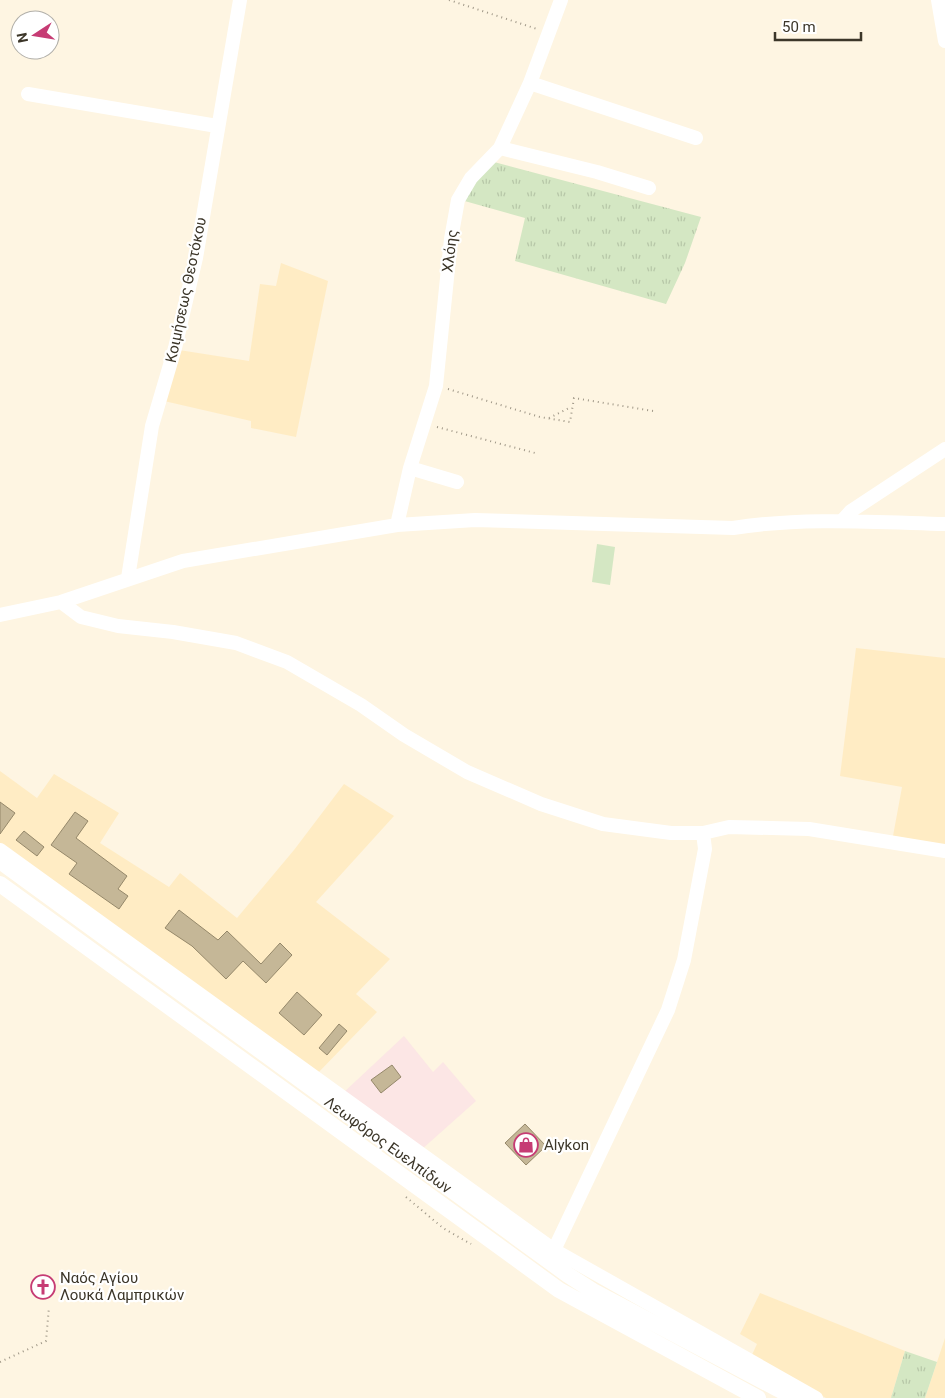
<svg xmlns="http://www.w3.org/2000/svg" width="945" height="1398" font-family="Roboto,sans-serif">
<defs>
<pattern id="grass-tufts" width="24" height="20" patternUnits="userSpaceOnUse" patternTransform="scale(1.25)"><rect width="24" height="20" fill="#d4e7c3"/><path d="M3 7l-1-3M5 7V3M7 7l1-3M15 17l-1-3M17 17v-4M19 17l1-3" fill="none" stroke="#b7c7a8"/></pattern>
</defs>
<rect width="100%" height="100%" fill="#fef5e2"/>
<path fill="#fce6e5" d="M 404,1036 L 433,1072 L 443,1062 L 476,1101 L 421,1150 L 342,1094 Z"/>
<path fill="#ffecc4" d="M 281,263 L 328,281 L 296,437 L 251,428 L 251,421 L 164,401 L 179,350 L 249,361 L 260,284 L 276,286 Z
M 856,648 L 945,658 L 945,845 L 893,836 L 902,787 L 840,776 Z
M 0,771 L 37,798 L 54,774 L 119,813 L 100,843 L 169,887 L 180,873 L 237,918 L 294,850 L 344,784 L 394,816 L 316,902 L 390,959 L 356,994 L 377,1012 L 316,1075 L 0,843 Z
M 760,1293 L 905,1351 L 891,1398 L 826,1398 L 751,1357 L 757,1344 L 740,1334 Z
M 945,1338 L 945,1398 L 925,1398 Z"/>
<path fill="url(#grass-tufts)" d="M 494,162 L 701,217 L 685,263 L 666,304 L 515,261 L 525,218 L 461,200 L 469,185 Z
M 905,1351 L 937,1362 L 925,1398 L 891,1398 Z"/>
<path fill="#d4e7c3" d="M 597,544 L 615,547 L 610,585 L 592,582 Z"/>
<path fill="#c5b797" stroke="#95886a" d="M 0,802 L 15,813 L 0,834 Z
M 75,812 L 88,821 L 76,838 L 127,876 L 118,889 L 128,896 L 119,909 L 69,874 L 77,863 L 51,845 Z
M 24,831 L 44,847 L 37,856 L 16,840 Z
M 179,910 L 218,940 L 227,931 L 261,964 L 280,943 L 292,955 L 266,983 L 243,961 L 226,979 L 192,946 L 165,928 Z
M 297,992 L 322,1015 L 304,1035 L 279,1013 Z
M 339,1024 L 347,1031 L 327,1055 L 319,1048 Z
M 392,1065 L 401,1077 L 381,1093 L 371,1080 Z
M 525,1124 L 546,1146 L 526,1165 L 505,1143 Z"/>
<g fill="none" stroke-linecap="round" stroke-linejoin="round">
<path stroke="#9f9787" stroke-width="2" stroke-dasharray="1 4" stroke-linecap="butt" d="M 449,0 L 537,29
M 448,389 L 540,417 L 570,422 L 574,398 L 653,411
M 549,418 L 571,407
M 437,427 L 535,453
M 406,1197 L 443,1228 L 471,1244
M 0,1362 L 46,1341 L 49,1307"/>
<path stroke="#fff" stroke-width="14" d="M 938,0 L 945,41
M 530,83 L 696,138
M 28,94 L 217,126
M 500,148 L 597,172 L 649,188
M 410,468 L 457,482
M 842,521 L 851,511 L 945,449
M 397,525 L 410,468 L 436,386 L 451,239 L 458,200 L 471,178 L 500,148 L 530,83 L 561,0
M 128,578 L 152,426 L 175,348 L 196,258 L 240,0
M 61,602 L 81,617 L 118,626 L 173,632 L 236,643 L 287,662 L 361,705 L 404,735 L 467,772 L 541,804 L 603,824 L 671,833 L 703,833 L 729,827 L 809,829 L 945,851
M 0,615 L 61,602 L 183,561 L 397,525 L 475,520 L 733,528 C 803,517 874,522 945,524
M 0,850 L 554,1250 L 816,1398
M 554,1250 L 668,1010 L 684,960 L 705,849 L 703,833"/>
<path stroke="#fff" stroke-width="16" d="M 0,861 L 568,1275 L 593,1291 L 795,1398
M 0,884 L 559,1290 L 758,1398"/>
</g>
<defs>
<g id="shop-ring" transform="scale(1.25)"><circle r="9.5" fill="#fff" stroke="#c63c74" stroke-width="1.5"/><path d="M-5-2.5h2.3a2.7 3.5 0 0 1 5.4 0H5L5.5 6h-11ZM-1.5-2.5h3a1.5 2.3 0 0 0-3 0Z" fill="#c63c74"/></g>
<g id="church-ring" transform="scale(1.25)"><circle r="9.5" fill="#fff" stroke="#c63c74" stroke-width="1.5"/><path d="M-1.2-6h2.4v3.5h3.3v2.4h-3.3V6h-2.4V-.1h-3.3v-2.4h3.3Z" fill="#c63c74"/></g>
</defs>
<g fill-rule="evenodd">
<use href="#shop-ring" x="526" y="1145"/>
<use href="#church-ring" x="43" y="1287"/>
</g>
<g text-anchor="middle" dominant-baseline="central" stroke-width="4.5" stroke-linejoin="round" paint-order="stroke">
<g font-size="15" fill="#3c3629" stroke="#fff">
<text transform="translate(450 251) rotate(-83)">Χλόης</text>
<text transform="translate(186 290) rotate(-78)">Κοιμήσεως Θεοτόκου</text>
<text transform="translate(388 1145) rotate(36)">Λεωφόρος Ευελπίδων</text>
</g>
<g font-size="15" fill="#3c3629" stroke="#fff" text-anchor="start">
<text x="544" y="1145">Alykon</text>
<text x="60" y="1278">Ναός Αγίου<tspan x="60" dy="17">Λουκά Λαμπρικών</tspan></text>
</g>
</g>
<g transform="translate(35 35) rotate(258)"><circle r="24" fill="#ffffff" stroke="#b1afa9"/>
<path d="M0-4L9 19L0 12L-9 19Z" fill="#c63c74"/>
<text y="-8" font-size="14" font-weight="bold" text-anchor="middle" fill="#3c3629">N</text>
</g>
<path d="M775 32v8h86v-8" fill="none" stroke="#3c3629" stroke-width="2.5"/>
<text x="782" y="32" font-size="15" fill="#3c3629" stroke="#ffffff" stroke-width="4" paint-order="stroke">50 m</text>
</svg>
